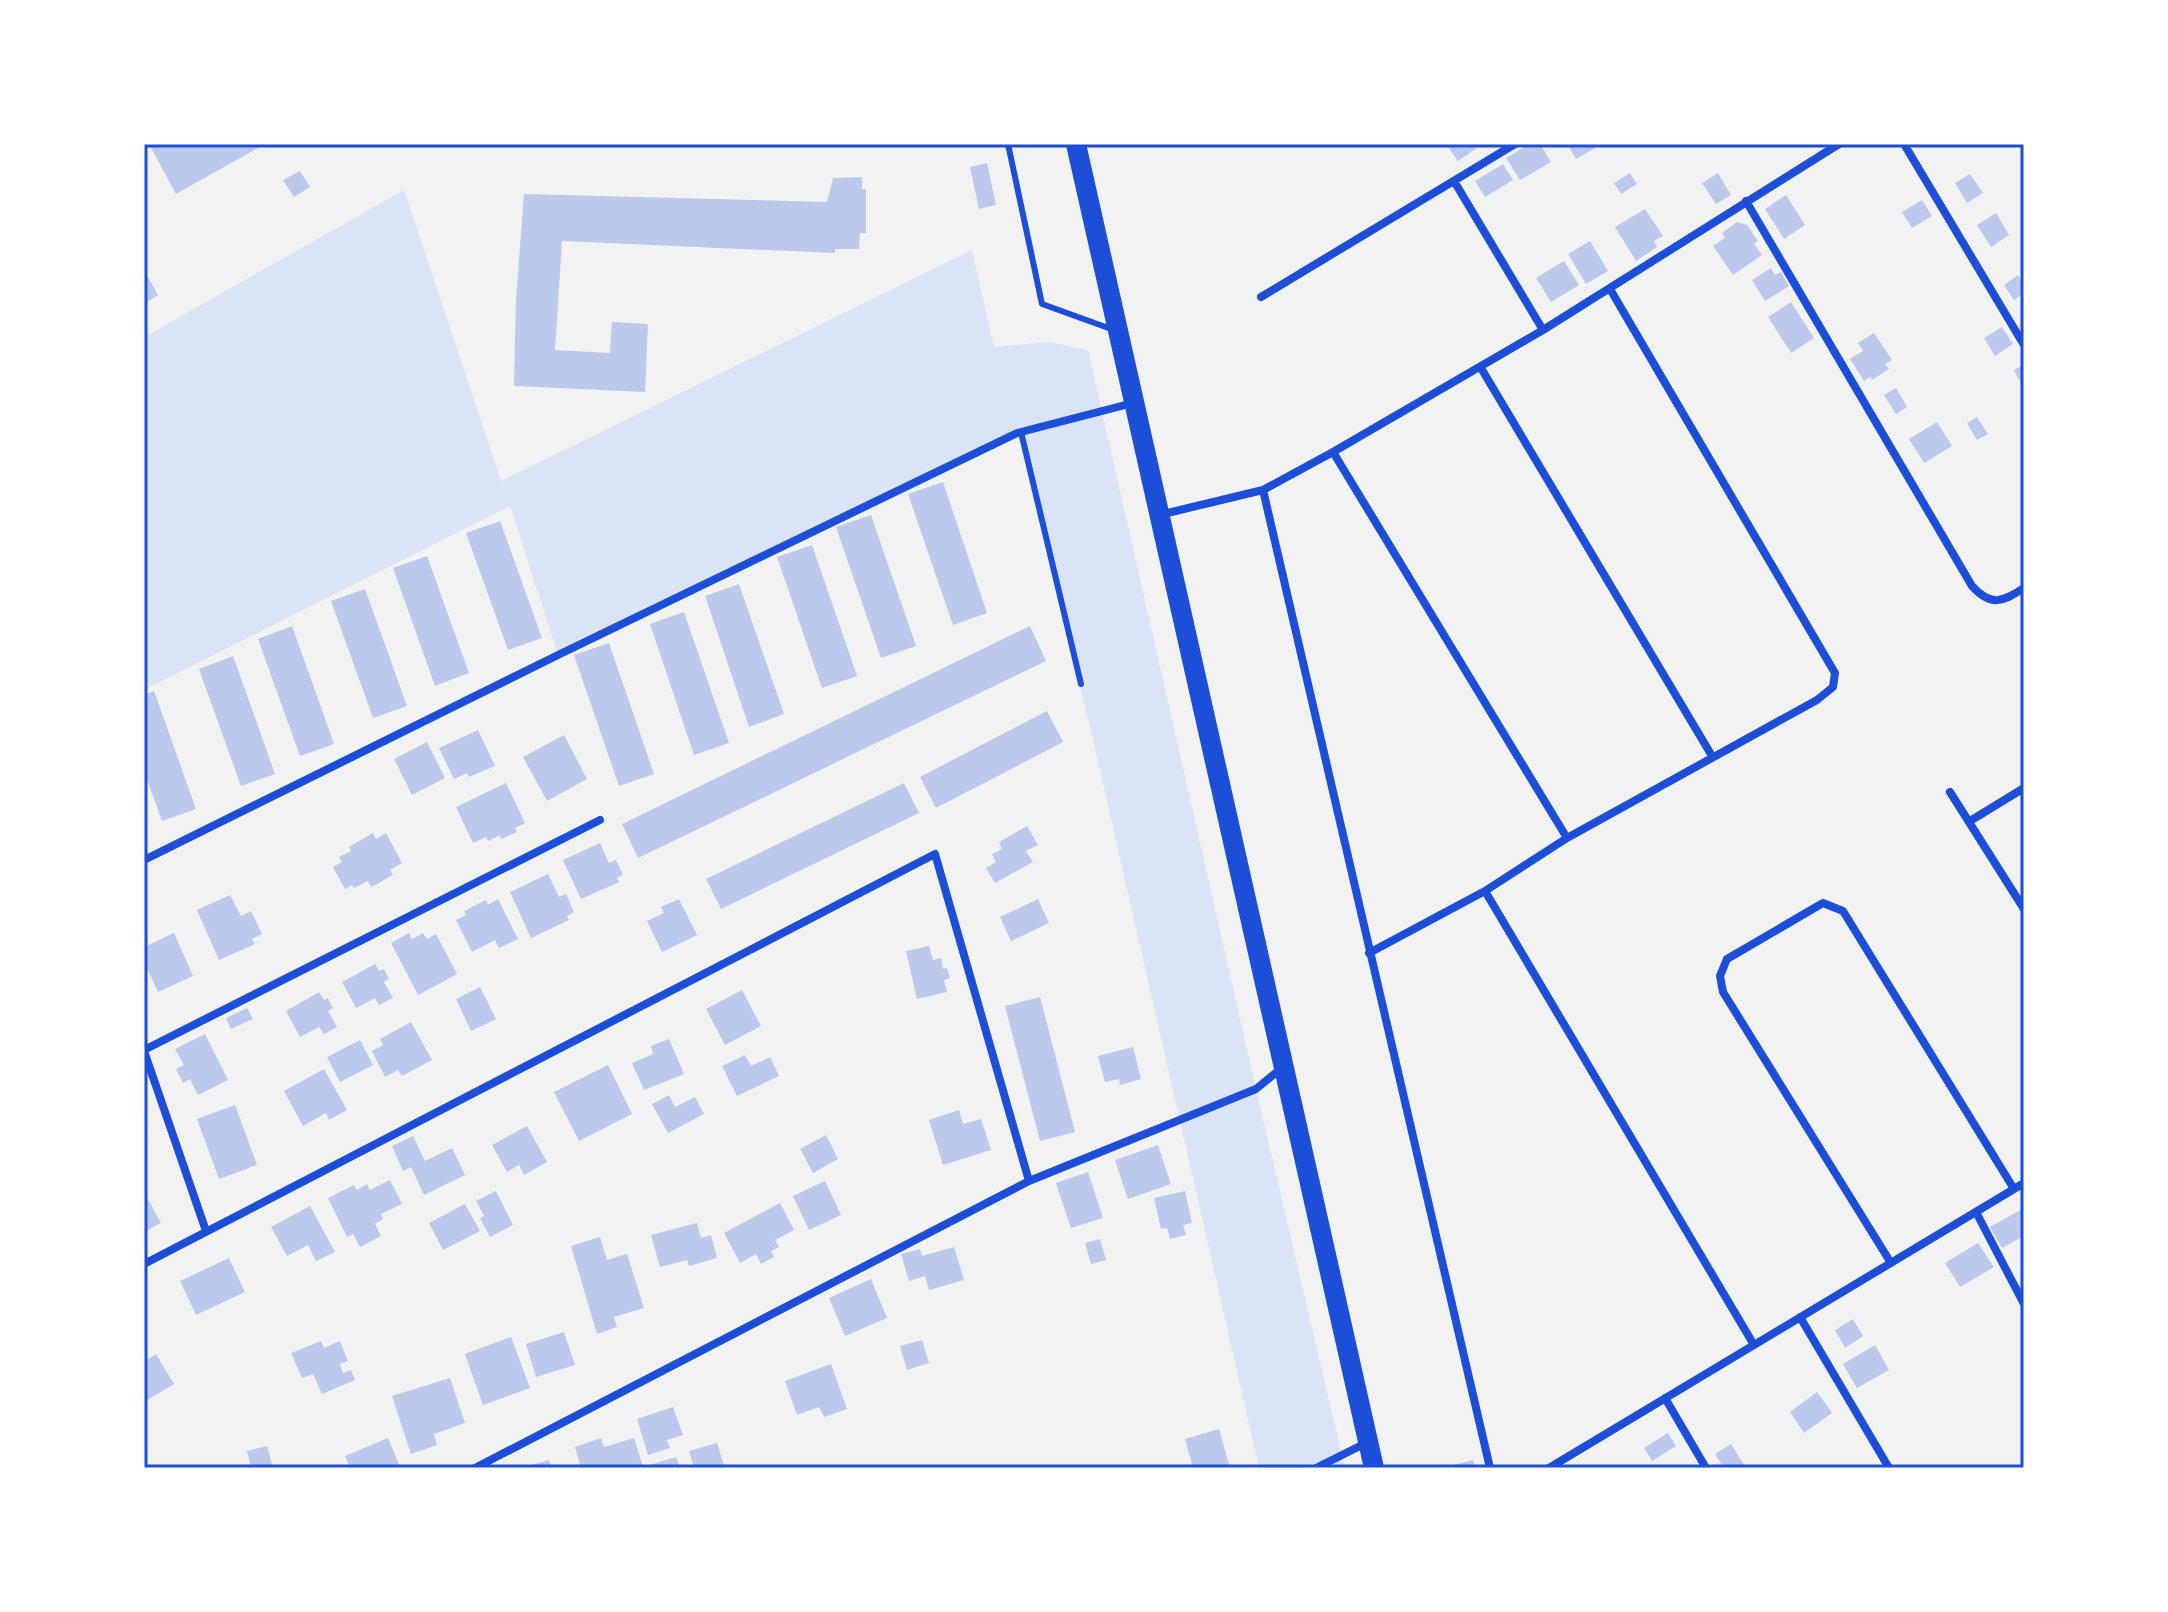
<svg xmlns="http://www.w3.org/2000/svg" width="2168" height="1612" font-family="Raleway,sans-serif">
<rect width="100%" height="100%" fill="#f2f2f2"/>
<path fill="#dbe4f7" d="M 404,190 L 501,481 L 972,250 L 994,347 L 1048,342 L 1088,350 L 1256,1089 L 1345,1468 L 1259,1468 L 1094,744 L 1017,433 L 558,655 L 510,506 L 144,690 L 144,337 Z"/>
<path fill="#bdc9ec" d="M 149,144 L 265,144 L 176,194 Z
M 1446,144 L 1475,144 L 1477,148 L 1458,161 Z
M 1530,144 L 1540,144 L 1551,162 L 1520,180 L 1506,158 Z
M 1567,144 L 1602,144 L 1576,159 Z
M 987,163 L 996,205 L 979,209 L 970,167 Z
M 1503,164 L 1513,180 L 1485,197 L 1475,181 Z
M 300,171 L 310,187 L 294,197 L 283,180 Z
M 1630,173 L 1637,184 L 1621,194 L 1614,183 Z
M 1718,173 L 1731,195 L 1716,204 L 1702,183 Z
M 1970,174 L 1983,193 L 1967,203 L 1955,183 Z
M 862,177 L 862,189 L 866,189 L 866,233 L 860,233 L 859,249 L 835,249 L 835,253 L 562,241 L 555,350 L 610,353 L 612,322 L 648,324 L 645,392 L 514,386 L 516,299 L 524,194 L 827,202 L 833,178 Z
M 1786,195 L 1805,225 L 1784,239 L 1765,209 Z
M 1922,200 L 1932,216 L 1912,228 L 1902,212 Z
M 1645,209 L 1663,236 L 1654,241 L 1657,247 L 1636,261 L 1615,227 Z
M 1996,213 L 2009,235 L 1991,247 L 1977,225 Z
M 1737,222 L 1747,225 L 1758,241 L 1754,244 L 1762,255 L 1733,275 L 1713,246 L 1725,238 L 1722,233 Z
M 1590,241 L 1608,271 L 1586,284 L 1568,254 Z
M 1564,261 L 1579,285 L 1551,302 L 1536,278 Z
M 1771,268 L 1775,275 L 1781,272 L 1789,286 L 1765,301 L 1752,280 Z
M 144,270 L 158,295 L 144,304 Z
M 2018,275 L 2024,285 L 2024,293 L 2014,300 L 2004,285 Z
M 1791,302 L 1814,338 L 1791,353 L 1768,317 Z
M 2002,327 L 2013,344 L 1995,356 L 1984,338 Z
M 1874,333 L 1892,360 L 1885,364 L 1889,369 L 1872,380 L 1870,377 L 1864,381 L 1850,359 L 1863,351 L 1858,343 Z
M 2024,364 L 2024,382 L 2021,384 L 2014,370 Z
M 1896,388 L 1907,407 L 1896,414 L 1884,395 Z
M 1977,417 L 1988,434 L 1977,440 L 1967,423 Z
M 1937,422 L 1952,446 L 1924,463 L 1909,439 Z
M 943,482 L 987,613 L 953,625 L 908,494 Z
M 871,515 L 916,646 L 881,658 L 836,527 Z
M 500,521 L 542,638 L 508,650 L 466,533 Z
M 812,545 L 857,676 L 822,688 L 777,557 Z
M 427,556 L 469,673 L 435,686 L 393,568 Z
M 739,584 L 784,714 L 749,727 L 705,596 Z
M 365,589 L 407,706 L 373,718 L 331,601 Z
M 684,612 L 729,743 L 694,755 L 650,624 Z
M 292,626 L 334,744 L 300,756 L 258,639 Z
M 1030,626 L 1046,661 L 638,858 L 622,824 Z
M 609,643 L 654,774 L 619,786 L 574,655 Z
M 233,656 L 275,774 L 241,786 L 199,669 Z
M 154,691 L 196,809 L 162,821 L 144,771 L 144,695 Z
M 1047,711 L 1063,742 L 936,808 L 920,777 Z
M 478,730 L 495,766 L 469,777 L 467,773 L 454,779 L 439,748 Z
M 564,735 L 587,779 L 547,801 L 523,757 Z
M 427,742 L 445,778 L 412,795 L 394,759 Z
M 506,783 L 525,823 L 515,828 L 517,832 L 501,839 L 500,835 L 488,841 L 486,837 L 473,843 L 456,807 Z
M 904,783 L 919,813 L 721,909 L 706,879 Z
M 1027,826 L 1038,845 L 1026,851 L 1033,862 L 995,883 L 986,868 L 996,862 L 992,854 L 1002,849 L 999,842 Z
M 373,833 L 376,839 L 386,833 L 402,863 L 390,870 L 393,875 L 371,887 L 368,881 L 354,888 L 352,885 L 345,889 L 333,867 L 342,862 L 339,857 L 351,851 L 349,847 Z
M 600,843 L 609,863 L 616,860 L 623,875 L 617,878 L 619,882 L 581,899 L 563,860 Z
M 548,874 L 559,897 L 566,894 L 574,912 L 567,916 L 569,920 L 531,938 L 510,892 Z
M 230,895 L 241,916 L 251,911 L 262,934 L 252,939 L 255,944 L 219,960 L 197,910 Z
M 498,899 L 518,939 L 499,948 L 495,940 L 472,952 L 456,920 L 466,915 L 464,911 L 486,900 L 488,905 Z
M 679,899 L 697,935 L 662,952 L 647,921 L 664,913 L 661,907 Z
M 1038,899 L 1049,923 L 1011,941 L 1000,917 Z
M 174,933 L 193,976 L 158,992 L 144,962 L 144,947 Z
M 409,933 L 412,939 L 423,933 L 427,939 L 436,934 L 457,974 L 418,995 L 391,943 Z
M 929,946 L 933,960 L 941,958 L 943,969 L 947,968 L 950,978 L 944,980 L 947,992 L 917,999 L 906,951 Z
M 375,964 L 379,971 L 384,969 L 389,979 L 384,982 L 393,998 L 379,1005 L 375,998 L 356,1008 L 342,982 Z
M 480,987 L 496,1019 L 471,1031 L 456,999 Z
M 742,990 L 761,1026 L 725,1045 L 706,1009 Z
M 319,992 L 324,1000 L 328,998 L 333,1008 L 328,1011 L 337,1027 L 324,1034 L 319,1027 L 300,1037 L 286,1011 Z
M 1040,997 L 1075,1132 L 1040,1141 L 1005,1006 Z
M 247,1008 L 253,1019 L 231,1029 L 226,1018 Z
M 411,1022 L 432,1060 L 402,1076 L 398,1070 L 385,1077 L 372,1051 L 383,1045 L 380,1039 Z
M 205,1034 L 228,1080 L 198,1095 L 190,1079 L 183,1083 L 176,1069 L 184,1065 L 175,1049 Z
M 669,1039 L 684,1074 L 644,1090 L 632,1063 L 653,1054 L 651,1046 Z
M 360,1040 L 373,1065 L 340,1082 L 327,1057 Z
M 1133,1047 L 1141,1079 L 1120,1085 L 1119,1079 L 1105,1082 L 1098,1056 Z
M 745,1055 L 751,1066 L 770,1057 L 779,1076 L 737,1096 L 722,1066 Z
M 608,1065 L 632,1114 L 579,1141 L 554,1092 Z
M 324,1069 L 347,1110 L 329,1120 L 326,1113 L 303,1126 L 284,1091 Z
M 669,1095 L 675,1107 L 695,1097 L 704,1114 L 668,1133 L 652,1104 Z
M 235,1105 L 257,1165 L 219,1179 L 197,1119 Z
M 959,1110 L 963,1124 L 981,1119 L 991,1150 L 943,1165 L 929,1120 Z
M 527,1126 L 547,1162 L 524,1175 L 519,1165 L 507,1172 L 492,1145 Z
M 826,1135 L 838,1159 L 813,1173 L 800,1149 Z
M 413,1136 L 425,1161 L 452,1148 L 465,1175 L 424,1195 L 411,1167 L 403,1171 L 392,1146 Z
M 1158,1145 L 1171,1184 L 1128,1199 L 1115,1160 Z
M 1088,1172 L 1103,1218 L 1071,1228 L 1056,1183 Z
M 390,1180 L 402,1204 L 381,1214 L 383,1219 L 375,1224 L 381,1236 L 360,1247 L 353,1234 L 347,1237 L 328,1198 L 354,1185 L 357,1190 L 367,1184 L 370,1190 Z
M 825,1181 L 841,1215 L 809,1230 L 793,1196 Z
M 496,1191 L 513,1225 L 490,1237 L 480,1218 L 484,1216 L 476,1201 Z
M 1185,1191 L 1192,1223 L 1183,1225 L 1186,1235 L 1170,1239 L 1167,1228 L 1161,1229 L 1154,1198 Z
M 144,1192 L 161,1223 L 144,1232 Z
M 780,1203 L 794,1230 L 775,1240 L 779,1247 L 771,1251 L 774,1257 L 761,1264 L 756,1254 L 740,1263 L 724,1233 Z
M 465,1204 L 480,1231 L 443,1250 L 429,1223 Z
M 310,1206 L 335,1252 L 316,1261 L 308,1245 L 287,1256 L 271,1227 Z
M 2024,1208 L 2024,1236 L 2002,1248 L 1990,1227 Z
M 697,1223 L 701,1238 L 711,1235 L 717,1258 L 689,1266 L 687,1260 L 660,1267 L 651,1235 Z
M 600,1237 L 607,1260 L 627,1254 L 644,1308 L 614,1317 L 617,1327 L 597,1334 L 571,1246 Z
M 1100,1239 L 1106,1260 L 1091,1264 L 1085,1243 Z
M 1978,1243 L 1994,1267 L 1960,1287 L 1945,1263 Z
M 954,1247 L 964,1280 L 929,1290 L 925,1276 L 909,1281 L 901,1254 L 920,1249 L 922,1256 Z
M 229,1258 L 245,1292 L 196,1315 L 180,1281 Z
M 871,1279 L 887,1318 L 845,1336 L 829,1298 Z
M 1853,1319 L 1863,1336 L 1845,1348 L 1835,1330 Z
M 564,1332 L 575,1365 L 536,1377 L 526,1344 Z
M 511,1337 L 530,1388 L 483,1405 L 465,1354 Z
M 922,1340 L 929,1363 L 907,1370 L 900,1346 Z
M 321,1341 L 324,1348 L 340,1341 L 348,1361 L 340,1364 L 343,1373 L 351,1370 L 355,1380 L 322,1394 L 313,1374 L 302,1378 L 291,1353 Z
M 1875,1345 L 1889,1370 L 1857,1388 L 1843,1364 Z
M 156,1354 L 174,1384 L 144,1402 L 144,1362 Z
M 831,1364 L 847,1409 L 824,1417 L 819,1407 L 797,1415 L 785,1381 Z
M 450,1378 L 465,1423 L 434,1434 L 437,1445 L 411,1454 L 392,1396 Z
M 1817,1392 L 1832,1413 L 1804,1433 L 1790,1412 Z
M 673,1407 L 683,1435 L 667,1440 L 670,1448 L 648,1455 L 637,1419 Z
M 1219,1429 L 1230,1468 L 1193,1468 L 1185,1439 Z
M 1668,1433 L 1676,1446 L 1652,1461 L 1644,1448 Z
M 388,1438 L 400,1467 L 350,1468 L 345,1456 Z
M 601,1438 L 604,1447 L 634,1438 L 643,1467 L 676,1457 L 680,1468 L 581,1468 L 575,1447 Z
M 717,1443 L 724,1465 L 694,1468 L 689,1451 Z
M 1731,1444 L 1746,1468 L 1724,1468 L 1715,1454 Z
M 267,1446 L 273,1468 L 251,1468 L 247,1451 Z
M 549,1460 L 552,1468 L 533,1468 L 532,1465 Z
M 1473,1460 L 1475,1468 L 1446,1468 L 1446,1467 Z"/>
<g fill="none" stroke-linecap="round" stroke-linejoin="round">
<path stroke="#1d4ed8" stroke-width="6" d="M 1008,144 L 1042,304 L 1114,330
M 1021,432 L 1081,684"/>
<path stroke="#1d4ed8" stroke-width="8" d="M 1904,144 L 2024,345
M 1454,181 L 1543,330
M 1746,201 L 1972,586 C 1991,607 2002,602 2024,588
M 1261,297 L 1515,144
M 1481,368 L 1712,756
M 1333,452 L 1567,838
M 1263,490 L 1490,1468
M 1159,515 L 1263,490 L 1333,452 L 1543,330 L 1839,144
M 1950,792 L 2024,909
M 1970,821 L 2024,788
M 144,860 L 558,655 L 1017,433 L 1133,403
M 1485,891 L 1754,1345
M 1369,953 L 1485,891 L 1567,838 L 1817,700 L 1833,687 L 1835,673 L 1610,289
M 144,1050 L 600,820
M 144,1051 L 206,1231
M 1976,1212 L 2024,1304
M 1891,1263 L 1723,992 L 1720,976 L 1727,959 L 1823,903 L 1843,911 L 2014,1189
M 144,1264 L 935,854 L 1029,1181
M 1800,1317 L 1889,1468
M 1665,1398 L 1706,1468
M 475,1468 L 1029,1181 L 1256,1089 L 1283,1067
M 1316,1468 L 1368,1442
M 1549,1468 L 2024,1183"/>
<path stroke="#1d4ed8" stroke-width="20" d="M 1076,144 L 1374,1468"/>
</g>
<rect width="2168" height="1612" fill="none" stroke="#ffffff" stroke-width="292"/>
<rect x="146" y="146" width="1876" height="1320" fill="none" stroke="#1d4ed8" stroke-width="3"/>
</svg>
